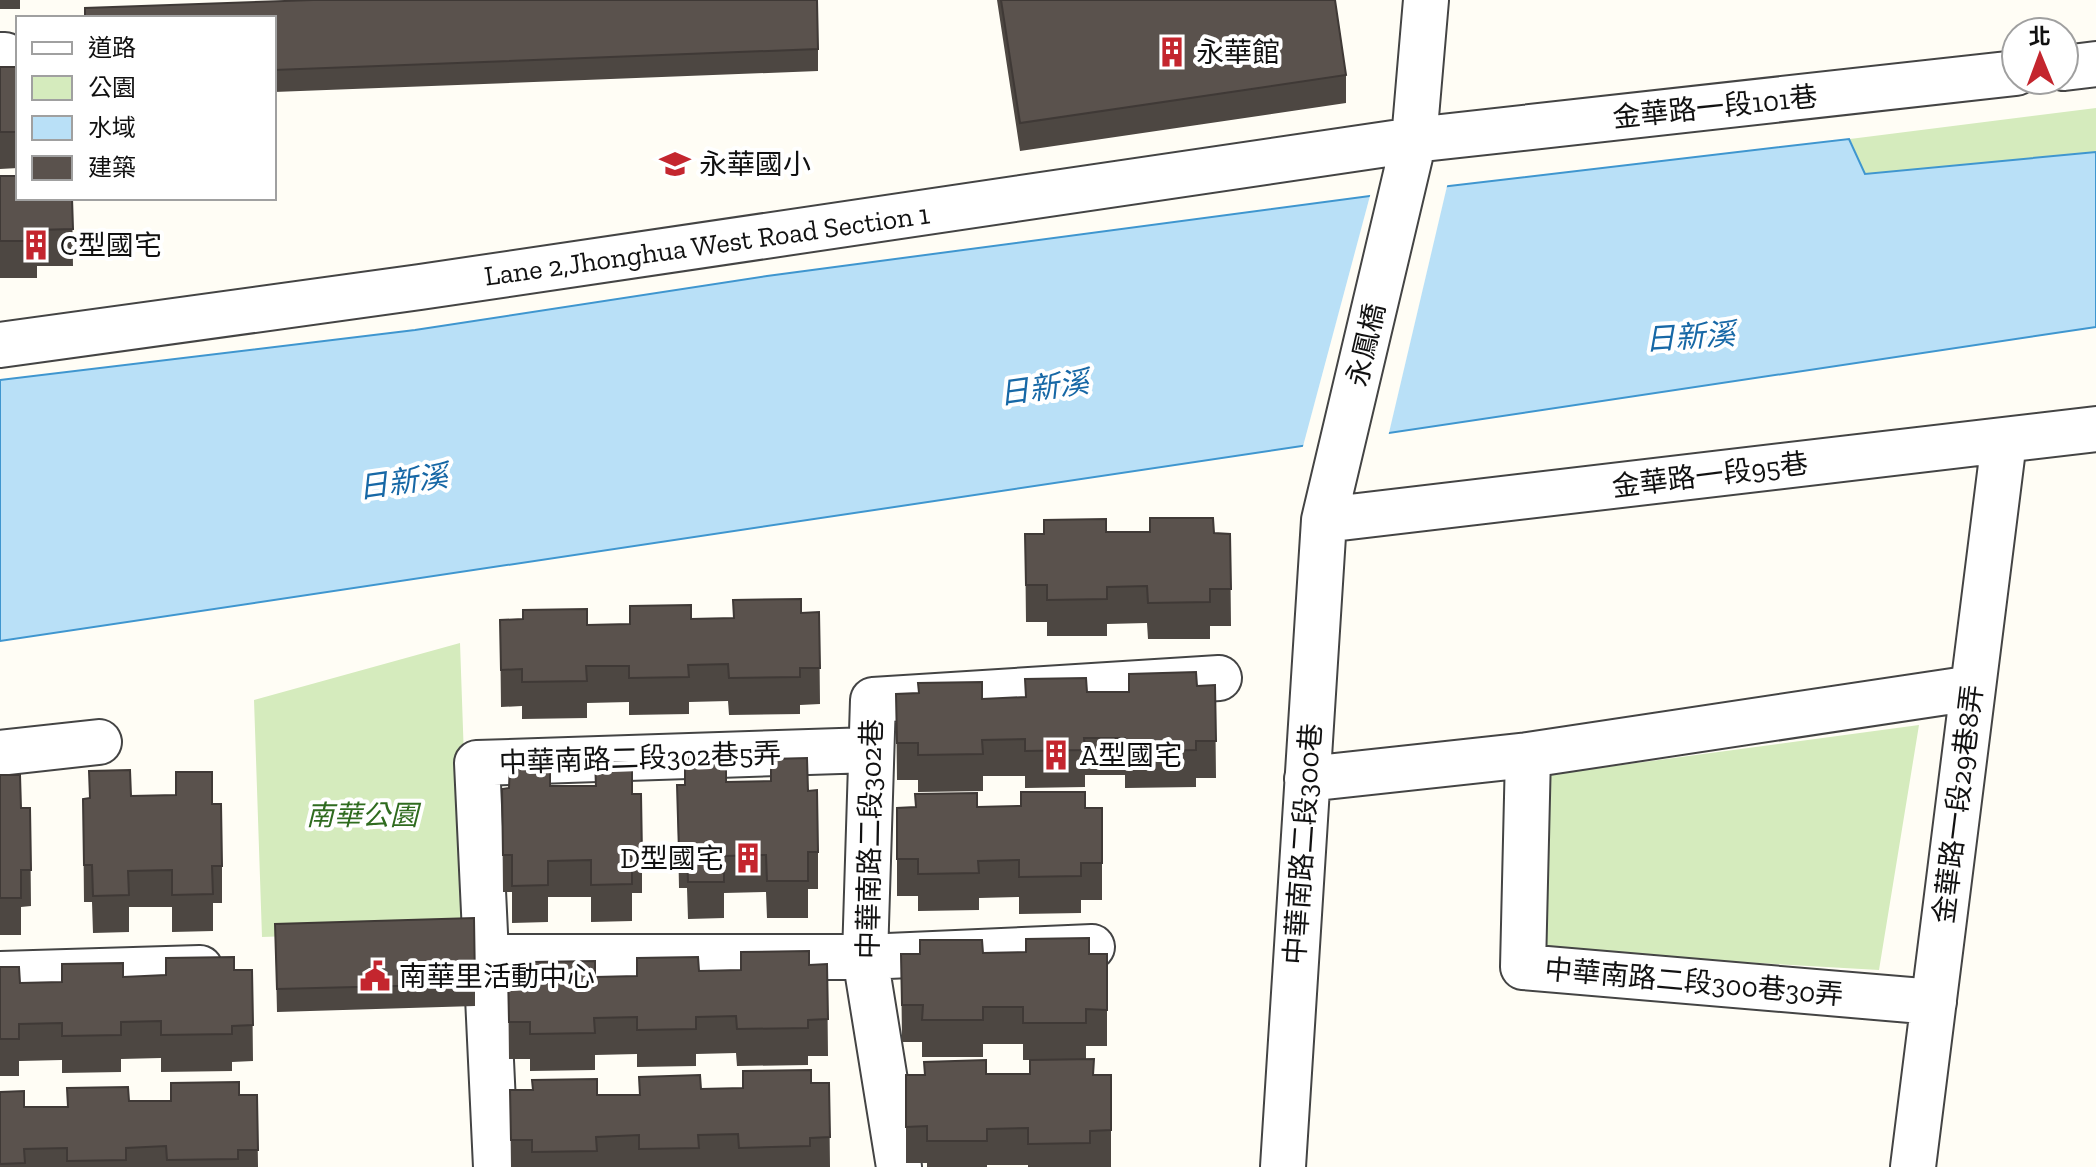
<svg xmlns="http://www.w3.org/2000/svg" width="2096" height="1167" font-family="'Zilla Slab','Noto Sans TC',serif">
<rect width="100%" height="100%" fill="#fffdf5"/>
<path fill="#d5ebbd" d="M 2096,108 L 2096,152 L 1865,174 L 1850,139 Z
M 460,643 L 470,930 L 262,937 L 254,700 Z
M 1919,725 L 1879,970 L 1547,951 L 1547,775 Z"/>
<path fill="#b9e0f7" stroke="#3f96cf" stroke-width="2" d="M 1849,139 L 1865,174 L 2096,152 L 2096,327 L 0,641 L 0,380 L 415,330 L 767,276 L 1415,190 Z"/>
<path fill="#fffdf5" d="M 1448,182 L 1388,437 L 1302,450 L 1371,192 Z"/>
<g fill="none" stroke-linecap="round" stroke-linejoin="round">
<g stroke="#444" stroke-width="48">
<path id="minor" d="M 0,55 L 5,55
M 2064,68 L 2096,64
M 0,345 L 420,287 L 1414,140 L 2016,73
M 1324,520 L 2096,429
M 0,753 L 99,742
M 1528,755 L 1523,967 L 1934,1002
M 1307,779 L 1528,755 L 1973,688
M 486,957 L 865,957 L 1092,947
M 0,974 L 200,968
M 496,1167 L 477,763 L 871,750
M 899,1167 L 865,957 L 873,700 L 1219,678
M 1283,1167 L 1324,520 L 1414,140 L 1426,0
M 1913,1167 L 2004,441"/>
</g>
<use href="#minor" stroke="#fff" stroke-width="44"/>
</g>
<path fill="#4d4742" d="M 0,0 L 20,0 L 20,9 L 0,9 Z
M 997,0 L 1335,0 L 1346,75 L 1346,103 L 1020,151 Z
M 274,18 L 818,49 L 818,71 L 274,92 Z
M 0,67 L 18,67 L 18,168 L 0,169 Z
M 0,176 L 18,198 L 72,198 L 73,266 L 37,266 L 37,278 L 0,278 Z
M 1106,532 L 1230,534 L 1231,626 L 1210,626 L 1210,639 L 1148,639 L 1147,623 L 1107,624 L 1107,636 L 1047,636 L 1047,622 L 1026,622 L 1025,534 Z
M 733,600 L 801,613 L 819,612 L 820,704 L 800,705 L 800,714 L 729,715 L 728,701 L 689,702 L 689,714 L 629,715 L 629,702 L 587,703 L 587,718 L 522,719 L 522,706 L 501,707 L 500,620 L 587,625 L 630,624 L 691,619 L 733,618 Z
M 1215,685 L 1216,778 L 1196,778 L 1196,787 L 1125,788 L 1125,775 L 1085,775 L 1085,787 L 1025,788 L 1025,776 L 983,776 L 983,791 L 918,792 L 918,780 L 897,780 L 896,694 L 982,699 L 1025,697 L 1087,692 L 1129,692 L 1197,686 Z
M 0,775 L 21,808 L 30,808 L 31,906 L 21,907 L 21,935 L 0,935 Z
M 726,782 L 808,791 L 818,852 L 818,889 L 808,889 L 808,918 L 767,918 L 766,892 L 724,893 L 724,918 L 688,919 L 687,888 L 679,888 L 677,785 Z
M 550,786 L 632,794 L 642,856 L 642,893 L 632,893 L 632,921 L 591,922 L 591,897 L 548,897 L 548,922 L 512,923 L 512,892 L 503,892 L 502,789 Z
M 131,796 L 212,804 L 222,866 L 222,903 L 213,903 L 213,931 L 172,932 L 172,907 L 129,907 L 129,932 L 93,933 L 92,902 L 84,902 L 83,799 Z
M 977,807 L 1102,808 L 1102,900 L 1081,900 L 1081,913 L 1019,914 L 1019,897 L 979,898 L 979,910 L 918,911 L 918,896 L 897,896 L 897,808 Z
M 275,924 L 475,984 L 475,1006 L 277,1012 Z
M 983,953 L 1107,954 L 1107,1046 L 1086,1046 L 1086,1059 L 1094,1075 L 1111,1075 L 1111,1167 L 1028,1167 L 1028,1165 L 987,1165 L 987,1167 L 927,1167 L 927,1163 L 906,1163 L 906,1075 L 1030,1074 L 1030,1060 L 1023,1060 L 1023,1044 L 983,1044 L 983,1057 L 922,1057 L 922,1042 L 902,1042 L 901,954 Z
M 827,964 L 828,1056 L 808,1056 L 808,1065 L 737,1066 L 736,1053 L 696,1054 L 696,1066 L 637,1067 L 637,1054 L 595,1055 L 595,1070 L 530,1071 L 530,1059 L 509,1059 L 508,972 L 595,977 L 637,976 L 699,971 L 741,970 Z
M 0,967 L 20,983 L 62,982 L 123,977 L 252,970 L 253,1061 L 232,1062 L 232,1071 L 161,1072 L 161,1058 L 121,1059 L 121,1072 L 62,1073 L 62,1060 L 19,1061 L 19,1076 L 0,1076 Z
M 811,1083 L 829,1083 L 830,1167 L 511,1167 L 510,1090 L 597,1095 L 639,1095 L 701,1089 L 743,1088 Z
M 0,1092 L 24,1107 L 67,1107 L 129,1101 L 171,1101 L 257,1095 L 258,1167 L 0,1167 Z"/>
<path fill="#5a524d" stroke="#3f3936" stroke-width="2" d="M 313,0 L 817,0 L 818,49 L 274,70 L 274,18 L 85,18 L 85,8 Z
M 1001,0 L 1335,0 L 1346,75 L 1020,123 Z
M 0,67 L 18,67 L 18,132 L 0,132 Z
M 0,176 L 18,176 L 18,198 L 72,198 L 73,229 L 37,230 L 37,241 L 0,241 Z
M 1150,518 L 1213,518 L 1214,533 L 1230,534 L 1231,589 L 1210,589 L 1210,602 L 1148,603 L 1147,586 L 1107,587 L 1107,599 L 1047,600 L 1047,585 L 1026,585 L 1025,534 L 1044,534 L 1044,520 L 1106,519 L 1106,532 L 1150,532 Z
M 801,599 L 801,613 L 819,612 L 820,668 L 800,668 L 800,677 L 729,678 L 728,664 L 688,665 L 689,677 L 629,678 L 629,666 L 586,666 L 587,681 L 522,682 L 522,669 L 501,670 L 500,620 L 523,619 L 523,610 L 587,609 L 587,625 L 630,624 L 630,606 L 691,605 L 691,619 L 734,618 L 733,600 Z
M 1196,672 L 1197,686 L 1215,685 L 1216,741 L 1196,741 L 1196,750 L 1125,751 L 1125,738 L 1084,738 L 1085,750 L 1025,751 L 1025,739 L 982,740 L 983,754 L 918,755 L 918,743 L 897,743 L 896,694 L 919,693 L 918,683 L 982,682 L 982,699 L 1026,697 L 1025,679 L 1086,678 L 1087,692 L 1129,692 L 1129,674 Z
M 726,756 L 726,782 L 771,781 L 771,759 L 807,758 L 808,791 L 817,790 L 818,852 L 808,852 L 808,881 L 767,881 L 766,855 L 724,856 L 724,882 L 688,882 L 687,851 L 679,852 L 677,785 L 685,785 L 685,757 Z
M 550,760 L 550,786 L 596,786 L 595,762 L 632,762 L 632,794 L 641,794 L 642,856 L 632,856 L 632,884 L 591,885 L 591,860 L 548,861 L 548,885 L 512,886 L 512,855 L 503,855 L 502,789 L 509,788 L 510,761 Z
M 130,770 L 131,796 L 176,795 L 176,772 L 212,772 L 212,804 L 221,804 L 222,866 L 212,866 L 213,894 L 172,895 L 172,870 L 128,871 L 129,895 L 93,896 L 92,865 L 84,865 L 83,799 L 90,798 L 89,771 Z
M 0,775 L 20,775 L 21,808 L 30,808 L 31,870 L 21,870 L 21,898 L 0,898 Z
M 1021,792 L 1085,792 L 1085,808 L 1102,808 L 1102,863 L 1081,863 L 1081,876 L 1019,877 L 1019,860 L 978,861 L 979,873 L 918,874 L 918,859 L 897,859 L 897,808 L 916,807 L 915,794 L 977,793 L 977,807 L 1021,806 Z
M 474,918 L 475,984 L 277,989 L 275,924 Z
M 1089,938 L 1089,954 L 1107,954 L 1107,1010 L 1086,1009 L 1086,1023 L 1023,1023 L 1023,1007 L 983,1007 L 983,1020 L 922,1020 L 923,1005 L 902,1005 L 901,954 L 920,954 L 920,940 L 982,940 L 983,953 L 1026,952 L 1026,939 Z
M 809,951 L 809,965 L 827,964 L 828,1019 L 808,1020 L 808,1028 L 737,1029 L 736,1016 L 696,1017 L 696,1029 L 637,1030 L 637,1017 L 594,1018 L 595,1033 L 530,1034 L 530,1022 L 509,1022 L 508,972 L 530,972 L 530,962 L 595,961 L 595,977 L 637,976 L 637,958 L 698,957 L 699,971 L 741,970 L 741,952 Z
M 234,957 L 234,970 L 252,970 L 253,1025 L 232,1026 L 232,1034 L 161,1035 L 161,1021 L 121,1022 L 121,1035 L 62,1036 L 62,1023 L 19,1024 L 19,1039 L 0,1039 L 0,967 L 19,967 L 20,983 L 62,982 L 62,964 L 123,963 L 123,977 L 166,975 L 166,958 Z
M 1094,1059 L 1093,1075 L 1111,1075 L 1111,1130 L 1090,1131 L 1090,1143 L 1028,1144 L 1028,1128 L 987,1129 L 987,1141 L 927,1141 L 927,1126 L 906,1127 L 906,1075 L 925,1075 L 924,1062 L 986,1060 L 986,1074 L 1030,1074 L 1030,1060 Z
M 811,1070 L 811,1083 L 829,1083 L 830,1137 L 810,1138 L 810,1146 L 739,1148 L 738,1134 L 698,1135 L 699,1148 L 639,1149 L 639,1135 L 596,1137 L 597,1151 L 532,1152 L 532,1140 L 511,1140 L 510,1090 L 533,1090 L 532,1080 L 597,1079 L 597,1095 L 640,1095 L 639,1077 L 700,1075 L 701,1089 L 743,1088 L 743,1071 Z
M 239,1082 L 239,1095 L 257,1095 L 258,1150 L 238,1150 L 238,1159 L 167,1160 L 166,1146 L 126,1148 L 126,1160 L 67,1161 L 67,1148 L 24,1149 L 25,1163 L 0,1164 L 0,1092 L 24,1091 L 24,1107 L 68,1107 L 67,1088 L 128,1087 L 129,1101 L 171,1101 L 171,1083 Z"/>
<defs>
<g id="building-bare" transform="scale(2.4)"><path d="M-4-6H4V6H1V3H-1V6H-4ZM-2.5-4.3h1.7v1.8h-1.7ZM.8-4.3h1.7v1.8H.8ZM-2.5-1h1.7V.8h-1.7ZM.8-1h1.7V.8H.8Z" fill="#c4262e" stroke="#fff" stroke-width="2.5" paint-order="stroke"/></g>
<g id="school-bare" transform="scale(2.4)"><path d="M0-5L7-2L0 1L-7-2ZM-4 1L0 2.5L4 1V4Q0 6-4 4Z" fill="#c4262e" stroke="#fff" stroke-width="2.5" paint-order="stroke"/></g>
<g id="civic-bare" transform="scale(2.4)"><path d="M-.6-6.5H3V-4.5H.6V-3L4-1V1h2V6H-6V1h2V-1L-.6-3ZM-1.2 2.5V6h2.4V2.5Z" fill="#c4262e" stroke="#fff" stroke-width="2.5" paint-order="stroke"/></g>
</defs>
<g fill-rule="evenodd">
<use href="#building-bare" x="1172" y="52"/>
<use href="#school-bare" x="675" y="164"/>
<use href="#building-bare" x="36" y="245"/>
<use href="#building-bare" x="1056" y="755"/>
<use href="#building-bare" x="748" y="858"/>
<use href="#civic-bare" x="375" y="976"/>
</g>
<g text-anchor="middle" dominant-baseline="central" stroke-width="8" stroke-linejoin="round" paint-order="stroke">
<g font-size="28" fill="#111" stroke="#fff" text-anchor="start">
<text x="1196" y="52">永華館</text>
<text x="699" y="164">永華國小</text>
<text x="60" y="245">C型國宅</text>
<text x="1080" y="755">A型國宅</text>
<text x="724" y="858" text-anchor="end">D型國宅</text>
<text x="399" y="976">南華里活動中心</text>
</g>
<g font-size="28" fill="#111" stroke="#fff">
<text transform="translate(1715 107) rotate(-6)">金華路一段101巷</text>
<text transform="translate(707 245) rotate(-8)">Lane 2,Jhonghua West Road Section 1</text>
<text transform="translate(1366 345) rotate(-77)">永鳳橋</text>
<text transform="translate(1710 475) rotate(-7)">金華路一段95巷</text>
<text transform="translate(640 758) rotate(-2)">中華南路二段302巷5弄</text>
<text transform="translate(1958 804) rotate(-83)">金華路一段29巷8弄</text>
<text transform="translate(870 839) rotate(-89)">中華南路二段302巷</text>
<text transform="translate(1303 844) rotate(-86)">中華南路二段300巷</text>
<text transform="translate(1694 982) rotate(5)">中華南路二段300巷30弄</text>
</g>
<g font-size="28" font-style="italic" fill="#2f6b1f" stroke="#fff">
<text x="362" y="815">南華公園</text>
</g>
<g font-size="30" font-style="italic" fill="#1768a6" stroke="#fff">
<text transform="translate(1690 337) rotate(-4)">日新溪</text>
<text transform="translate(1044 388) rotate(-8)">日新溪</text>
<text transform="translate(403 482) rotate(-8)">日新溪</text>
</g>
</g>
<rect x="16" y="16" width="260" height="184" fill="#ffffff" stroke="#a0a0a0" stroke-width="2"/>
<rect x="32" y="42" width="40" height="12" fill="#ffffff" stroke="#a0a0a0" stroke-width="2"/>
<text x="88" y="56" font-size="24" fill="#111111">道路</text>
<rect x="32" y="76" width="40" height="24" fill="#d5ebbd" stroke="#a0a0a0" stroke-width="2"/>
<text x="88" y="96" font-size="24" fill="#111111">公園</text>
<rect x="32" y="116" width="40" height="24" fill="#b9e0f7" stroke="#a0a0a0" stroke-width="2"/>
<text x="88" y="136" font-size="24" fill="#111111">水域</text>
<rect x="32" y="156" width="40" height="24" fill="#5a524d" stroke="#a0a0a0" stroke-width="2"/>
<text x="88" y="176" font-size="24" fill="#111111">建築</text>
<g transform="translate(2040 56) rotate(359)"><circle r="38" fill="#ffffff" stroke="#a0a0a0" stroke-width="2"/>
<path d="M0-6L14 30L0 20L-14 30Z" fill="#c4262e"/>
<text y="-12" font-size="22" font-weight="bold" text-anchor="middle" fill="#111111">北</text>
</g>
</svg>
